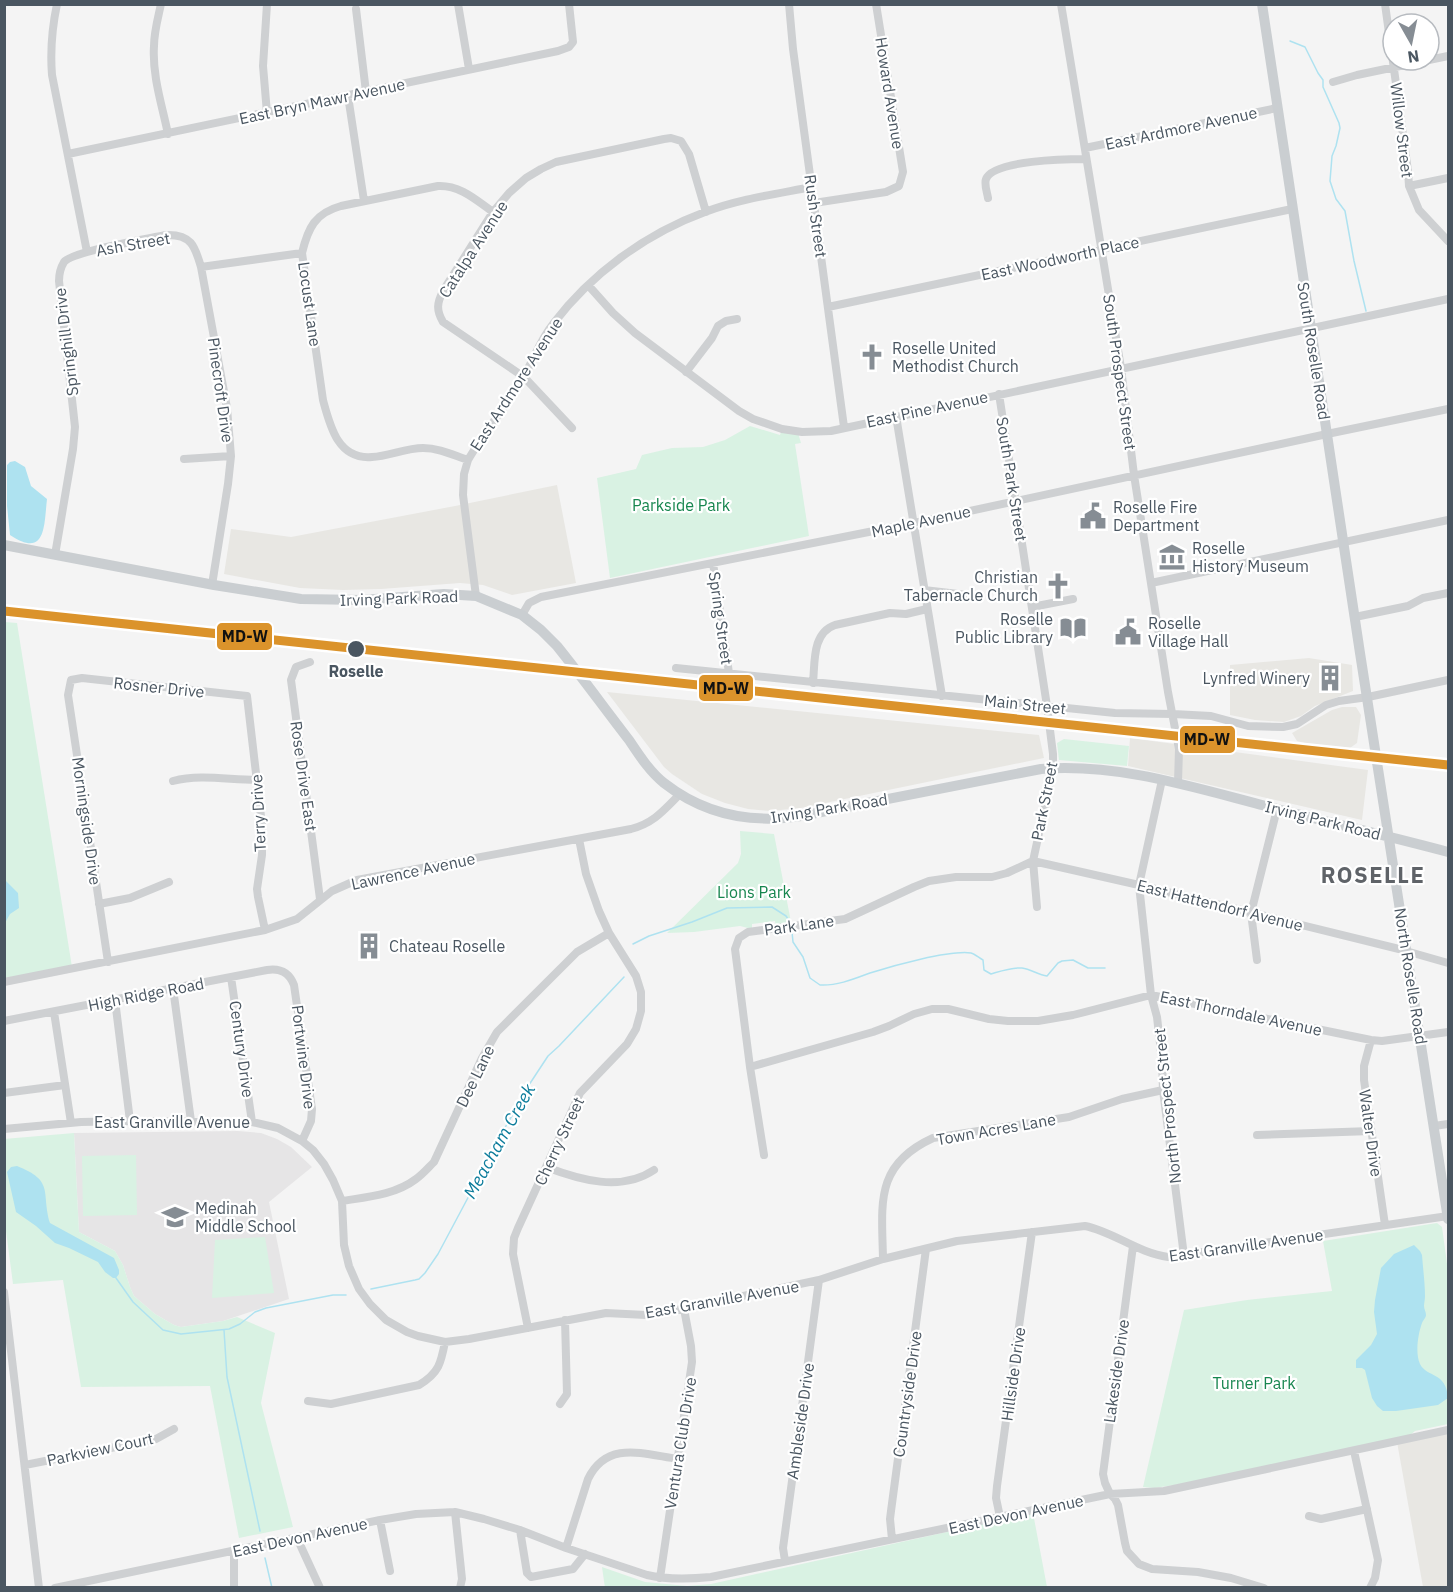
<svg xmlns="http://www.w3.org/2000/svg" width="1453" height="1592" font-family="'IBM Plex Sans',sans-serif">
<rect width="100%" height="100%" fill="#f4f4f4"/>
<path fill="#e8e7e3" d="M 557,485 L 576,583 L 512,595 L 483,585 L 460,583 L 381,589 L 343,590 L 300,588 L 224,574 L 231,529 L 291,537 L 455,506 Z
M 1309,658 L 1352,665 L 1353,691 L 1315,706 L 1301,716 L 1284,722 L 1255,720 L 1230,715 L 1230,665 Z
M 607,692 L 1039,735 L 1044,758 L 801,808 L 770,811 L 748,809 L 725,803 L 702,794 L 672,774 L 664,767 Z
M 1342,707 L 1356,707 L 1361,715 L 1357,743 L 1350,748 L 1308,744 L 1297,741 L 1292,733 L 1332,710 Z
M 1130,738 L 1368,770 L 1362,820 L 1128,766 Z
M 1448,1433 L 1448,1587 L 1423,1587 L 1397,1442 Z"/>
<path fill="#e6e5e6" d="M 238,1131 L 261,1133 L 277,1139 L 291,1147 L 312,1167 L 269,1202 L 289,1299 L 223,1321 L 181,1327 L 174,1325 L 155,1314 L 134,1296 L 130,1287 L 123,1265 L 115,1251 L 79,1232 L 74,1133 Z"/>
<path fill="#d9f2e3" d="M 750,426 L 780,435 L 781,432 L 798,433 L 801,443 L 795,444 L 809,536 L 610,578 L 597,478 L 636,469 L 642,455 L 672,448 L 703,447 L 725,440 Z
M 5,622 L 17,623 L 72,967 L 5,978 Z
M 1064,739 L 1129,746 L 1127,766 L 1059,760 L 1057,743 Z
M 740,831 L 774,834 L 791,922 L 776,929 L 775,921 L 752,924 L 752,929 L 740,926 L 694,932 L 667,933 L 738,863 L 741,854 Z
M 74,1133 L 79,1232 L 115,1251 L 123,1265 L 130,1287 L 134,1296 L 155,1314 L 174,1325 L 181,1327 L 223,1321 L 237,1317 L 275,1333 L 261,1403 L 293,1527 L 239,1538 L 210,1386 L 81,1387 L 63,1280 L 13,1284 L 4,1216 L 4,1139 Z
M 136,1155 L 137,1215 L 83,1216 L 82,1156 Z
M 1437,1223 L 1442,1227 L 1448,1271 L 1448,1424 L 1415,1431 L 1410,1435 L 1181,1484 L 1154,1488 L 1143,1487 L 1184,1310 L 1247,1300 L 1332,1291 L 1323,1241 Z
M 265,1237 L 274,1293 L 212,1298 L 215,1240 Z
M 1033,1513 L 1047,1587 L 605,1588 L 602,1567 L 645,1582 L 687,1586 L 711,1584 Z"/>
<path fill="#aee2f0" d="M 15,461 L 25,467 L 31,486 L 47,499 C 44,523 47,560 10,535 L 7,506 L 7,465 L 10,462 Z
M 5,880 L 18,893 L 19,908 L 10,914 L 5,923 Z
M 17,1166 C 55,1181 41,1192 50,1223 L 114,1258 L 119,1270 L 119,1274 L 116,1278 L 113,1278 L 105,1272 L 98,1262 L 69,1248 L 55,1243 L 36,1226 L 16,1212 L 7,1172 L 11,1167 Z
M 1414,1245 L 1420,1251 L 1422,1255 C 1423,1269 1425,1283 1425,1296 C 1425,1300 1424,1303 1424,1306 C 1424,1309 1426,1312 1426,1315 C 1426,1318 1423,1320 1422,1323 C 1418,1334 1415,1353 1420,1364 C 1427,1378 1446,1371 1448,1398 L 1438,1405 L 1396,1411 L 1383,1411 L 1377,1406 L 1372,1398 L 1365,1370 L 1362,1368 L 1356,1368 L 1356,1360 L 1371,1345 L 1377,1334 L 1374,1312 L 1375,1300 L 1381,1268 L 1394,1254 Z"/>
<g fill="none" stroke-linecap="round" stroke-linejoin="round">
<path stroke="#aee2f0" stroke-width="1.5" d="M 1290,41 L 1305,47 L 1318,73 L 1323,80 L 1323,87 L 1339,123 L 1340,128 L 1336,146 L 1332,156 L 1330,181 L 1336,199 L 1345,211 L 1354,261 L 1366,311
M 792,932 L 793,942 L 803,957 L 810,978 L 820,985 C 837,986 854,979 870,973 C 892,966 949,950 971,953 C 975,954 979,958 983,960 L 984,970 L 991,974 C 1001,971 1012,967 1022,968 C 1031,969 1038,975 1047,976 L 1058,963 L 1062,961 L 1073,960 L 1088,968 L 1105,968
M 633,944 L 649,936 L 692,922 L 727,908 L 772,907 L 786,916 L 790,922
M 116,1278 L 133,1302 L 163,1330 L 181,1334 L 229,1329 L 240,1324 L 255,1312 L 266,1308 L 333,1295 L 346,1295
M 371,1289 L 415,1280 L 419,1279 L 425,1273 L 438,1254 L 487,1162 L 494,1146 L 522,1099 L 523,1094 L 548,1056 L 559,1046 L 624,977
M 224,1330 L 227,1377 L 260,1531
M 265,1558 L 272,1588"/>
<path stroke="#ced0d2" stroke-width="8" d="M 57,4 C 52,28 50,50 52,75 L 87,252
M 161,4 C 158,18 154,32 154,46 C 152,75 162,105 168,134
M 267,4 L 263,66 L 267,113
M 458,4 L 469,69
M 789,4 L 793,49 L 844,427
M 1061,4 L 1121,368 L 1134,475 L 1168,692 L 1179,749 L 1178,783
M 1385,4 L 1408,171 L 1409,186 L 1419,210 L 1448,241
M 356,9 L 366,92
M 1333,82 L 1357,75 L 1448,56
M 348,96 L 364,201
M 1085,148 L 1277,108
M 68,154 L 558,51 L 569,47 L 573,42 L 569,4
M 1409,186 L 1448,178
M 988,198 C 987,192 984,184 986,179 C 993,160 1068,159 1086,159
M 814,203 L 886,192 L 899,186 L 903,172 L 876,4
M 201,267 L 302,253
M 588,285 L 613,313 L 635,333 L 739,411 L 753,419 L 782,429 L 802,432 L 831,431 L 1448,299
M 828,307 L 1292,209
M 686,372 L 712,338 L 718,326 L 726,321 L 737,319
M 999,394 L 1047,706 L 1053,754 L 1053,768 L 1033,861 L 1037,907
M 896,416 L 942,696
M 572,428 L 524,377 L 443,322 C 436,310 437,303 443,291 L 493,212 L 509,193 L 526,178 L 541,169 L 556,162 L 664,139 L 671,138 L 681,141 L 689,154 L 706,212
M 184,459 L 231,456
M 468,460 C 453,455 439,448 423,448 C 406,448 389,456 372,457 C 338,460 330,426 323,400 L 302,253 C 308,228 315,213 341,206 L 438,186 C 460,185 476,200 493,212
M 55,555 L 73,449 L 75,427 L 59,281 C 59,275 61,267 64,262 C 73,251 148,239 166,235 C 191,234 195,246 201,267 L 227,408 L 231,456 L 228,484 L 212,585
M 713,563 L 729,673
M 1151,583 L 1448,520
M 924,590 L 975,596
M 476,596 L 463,495 L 464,474 L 468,460 C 485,431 507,405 524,376 C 534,359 540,340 553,324 C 591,274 645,234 705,212 C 739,199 776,194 812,187
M 1032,607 L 1073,599
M 522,615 L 529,603 L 541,597 L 914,523 L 1327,434 L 1448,409
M 1355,617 L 1408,606 L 1423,598 L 1448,593
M 310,662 L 296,667 L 291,680 L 320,899
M 676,668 L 1115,713 L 1173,714 L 1211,716 L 1248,726 L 1283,727 L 1297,724 L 1326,705 L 1339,701 L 1368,697 L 1448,680
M 813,683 C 815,662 812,633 835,625 L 890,613 L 906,614 L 927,609
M 1162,780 L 1139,885 L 1151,995 L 1157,1017 L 1162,1061 L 1163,1090 L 1184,1256
M 173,781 C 200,774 229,780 257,780
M 1033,861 L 1139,885 L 1399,949 L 1448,963
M 99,904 L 130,898 L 169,882
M 1257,960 L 1251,913 L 1277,809
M 108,962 L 68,695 L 71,680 L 82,678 L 247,696 L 262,825 L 262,855 L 257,889 L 258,897 L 265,930
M 231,977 L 252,1122
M 4,982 L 265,930 L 297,919 L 332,891 L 357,880 L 631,829 C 654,823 664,810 680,794
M 173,988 L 191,1121
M 115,1000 L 130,1121
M 54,1012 L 71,1123
M 4,1021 L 267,970 C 280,968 289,972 294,985 L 312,1109 L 311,1121 L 302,1141
M 1371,1040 L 1364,1066 L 1364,1080 L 1385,1225
M 750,1067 L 873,1032 L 889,1026 L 914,1014 L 932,1009 L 948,1009 L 989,1019 L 1008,1021 L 1038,1021 L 1073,1015 L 1151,995 L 1371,1040 L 1382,1041 L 1448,1032
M 4,1093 L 65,1085
M 1434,1126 L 1448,1124
M 4,1129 L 81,1122 L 130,1121 L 252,1122 L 278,1128 L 302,1141 L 313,1150 L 324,1164 L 333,1180 L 342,1201 L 344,1245 L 349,1266 L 359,1289 L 370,1304 L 386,1320 L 407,1332 L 418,1336 L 445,1342 L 469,1339 L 606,1313 L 646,1315 L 662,1313 L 819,1280 L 883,1259 L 957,1241 L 1085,1226 C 1114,1232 1138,1253 1168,1257 L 1448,1216
M 1257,1135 L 1371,1131
M 764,1155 L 750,1067 L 735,949 L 739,938 L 748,932 L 845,919 L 914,887 L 929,881 L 956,877 L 992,877 L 1007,873 L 1033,861
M 546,1167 C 580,1180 621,1192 654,1170
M 342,1201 C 367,1197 395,1195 416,1179 C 423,1174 428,1168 434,1162 L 482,1058 L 497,1032 L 577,952 L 609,933
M 1133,1246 L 1103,1474 L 1105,1483 L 1110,1494 L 1115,1499 L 1118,1505 L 1125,1543 L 1127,1551 L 1139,1564 L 1152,1569 L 1198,1572 L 1231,1578 L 1264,1588
M 883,1259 C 882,1204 874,1165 933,1138 L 1069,1117 L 1122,1099 L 1163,1090
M 4,1292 L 39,1588
M 528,1328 L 513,1254 L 514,1238 L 518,1228 L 580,1093 L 627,1044 L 636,1029 L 641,1011 L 641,992 L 636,976 L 609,933 L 599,911 L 586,874 L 579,839
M 308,1401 L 331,1404 L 419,1385 C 439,1373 441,1363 445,1342
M 560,1404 L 567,1394 L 565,1320
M 1354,1451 L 1378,1560 L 1375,1578 L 1370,1588
M 25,1465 L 156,1439 L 174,1429
M 455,1512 L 462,1579 L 460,1588
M 1309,1516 L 1321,1519 L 1367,1509
M 1000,1517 L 996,1498 L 997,1486 L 1032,1232
M 380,1520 L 390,1571
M 520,1530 L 527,1573 L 531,1577 L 573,1569 L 585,1554
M 297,1538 L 320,1588
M 892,1539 L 890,1519 L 891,1511 L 926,1249
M 566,1548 L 588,1479 C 607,1440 643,1454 678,1459
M 785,1561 L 783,1548 L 819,1280
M 660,1578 L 692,1362 L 691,1346 L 684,1309
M 55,1588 L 380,1520 L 416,1514 L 455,1512 L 484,1519 L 520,1530 L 566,1548 L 647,1575 C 668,1580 690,1579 711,1577 L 1110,1494 L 1164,1491 L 1448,1430
M 234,1588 L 234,1551"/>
<path stroke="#caced1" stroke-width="10" d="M 1262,4 L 1360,653 L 1448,1219
M 4,545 L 214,585 L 301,599 L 361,600 L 444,594 L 476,596 L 522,615 L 541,630 L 557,646 C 582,677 605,709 629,740 C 639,755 650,772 664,783 C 705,815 750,824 801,816 L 1041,769 C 1118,763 1192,787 1266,806 C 1327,822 1388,836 1448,852"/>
<g stroke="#c9cacc" stroke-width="4">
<path id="rail" d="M 1397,760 L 1448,762"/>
</g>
<use href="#rail" stroke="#fff" stroke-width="1.5" stroke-dasharray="4.5" stroke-linecap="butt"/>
<g stroke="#fff" stroke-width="14">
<path id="rail-1" d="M 4,611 L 1448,765"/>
</g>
<use href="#rail-1" stroke="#db932b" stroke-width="9"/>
</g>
<defs>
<g id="church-bare" transform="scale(2.07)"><path d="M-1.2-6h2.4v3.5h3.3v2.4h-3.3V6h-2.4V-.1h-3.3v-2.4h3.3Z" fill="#868d94" stroke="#fff" stroke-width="2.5" paint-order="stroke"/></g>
<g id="civic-bare" transform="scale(2.07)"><path d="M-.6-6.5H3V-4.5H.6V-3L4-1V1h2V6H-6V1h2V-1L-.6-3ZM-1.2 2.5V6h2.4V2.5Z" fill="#868d94" stroke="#fff" stroke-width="2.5" paint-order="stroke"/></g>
<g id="museum-bare" transform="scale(2.07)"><path d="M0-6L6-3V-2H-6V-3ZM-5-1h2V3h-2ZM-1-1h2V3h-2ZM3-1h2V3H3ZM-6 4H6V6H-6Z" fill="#868d94" stroke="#fff" stroke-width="2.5" paint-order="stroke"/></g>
<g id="library-bare" transform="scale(2.07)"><path d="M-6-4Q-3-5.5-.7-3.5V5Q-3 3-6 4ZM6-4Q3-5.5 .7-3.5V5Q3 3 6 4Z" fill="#868d94" stroke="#fff" stroke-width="2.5" paint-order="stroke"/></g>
<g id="building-bare" transform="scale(2.07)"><path d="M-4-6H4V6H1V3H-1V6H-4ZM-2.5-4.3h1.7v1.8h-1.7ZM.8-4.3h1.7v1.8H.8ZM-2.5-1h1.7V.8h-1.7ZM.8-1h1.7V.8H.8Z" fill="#868d94" stroke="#fff" stroke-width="2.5" paint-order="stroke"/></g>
<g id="school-bare" transform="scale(2.07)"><path d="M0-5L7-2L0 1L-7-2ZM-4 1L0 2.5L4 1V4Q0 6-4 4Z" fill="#868d94" stroke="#fff" stroke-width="2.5" paint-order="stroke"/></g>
</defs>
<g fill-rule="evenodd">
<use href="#church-bare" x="872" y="357"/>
<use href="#civic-bare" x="1093" y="516"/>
<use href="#museum-bare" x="1172" y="557"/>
<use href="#church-bare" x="1058" y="586"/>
<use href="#library-bare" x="1073" y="628"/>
<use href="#civic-bare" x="1128" y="632"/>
<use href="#building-bare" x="1330" y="678"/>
<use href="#building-bare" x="369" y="946"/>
<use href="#school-bare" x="175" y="1217"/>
</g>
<circle fill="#4a5661" stroke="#fff" stroke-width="2" cx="356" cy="649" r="9"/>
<g text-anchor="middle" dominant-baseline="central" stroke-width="4.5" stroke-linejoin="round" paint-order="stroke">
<g font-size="16" fill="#4a5661" stroke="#fff">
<text transform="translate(890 93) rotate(81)">Howard Avenue</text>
<text transform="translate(322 101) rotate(-12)">East Bryn Mawr Avenue</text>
<text transform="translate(1181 128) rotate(-12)">East Ardmore Avenue</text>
<text transform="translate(1402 130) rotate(83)">Willow Street</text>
<text transform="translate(816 216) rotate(82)">Rush Street</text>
<text transform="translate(133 244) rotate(-10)">Ash Street</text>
<text transform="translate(473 249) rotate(-57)">Catalpa Avenue</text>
<text transform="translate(1060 258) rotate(-12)">East Woodworth Place</text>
<text transform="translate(310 304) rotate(82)">Locust Lane</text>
<text transform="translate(66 342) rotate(-97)">Springhill Drive</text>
<text transform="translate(1314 351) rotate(81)">South Roselle Road</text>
<text transform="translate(1120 372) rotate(82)">South Prospect Street</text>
<text transform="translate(516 384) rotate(-57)">East Ardmore Avenue</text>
<text transform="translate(221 390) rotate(82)">Pinecroft Drive</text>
<text transform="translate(927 409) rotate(-12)">East Pine Avenue</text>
<text transform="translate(1012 479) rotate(81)">South Park Street</text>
<text transform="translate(921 521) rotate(-12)">Maple Avenue</text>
<text transform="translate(399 598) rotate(-2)">Irving Park Road</text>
<text transform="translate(721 618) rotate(82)">Spring Street</text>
<text transform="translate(159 687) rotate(6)">Rosner Drive</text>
<text transform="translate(1025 704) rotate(6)">Main Street</text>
<text transform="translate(304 776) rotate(82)">Rose Drive East</text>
<text transform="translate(1044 801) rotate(-79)">Park Street</text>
<text transform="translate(829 808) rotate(-9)">Irving Park Road</text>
<text transform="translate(258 813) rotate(-93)">Terry Drive</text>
<text transform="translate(1323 820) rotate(14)">Irving Park Road</text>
<text transform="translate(87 821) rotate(82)">Morningside Drive</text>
<text transform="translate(413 871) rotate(-12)">Lawrence Avenue</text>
<text transform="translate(1220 905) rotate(14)">East Hattendorf Avenue</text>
<text transform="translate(799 925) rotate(-8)">Park Lane</text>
<text transform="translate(1411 976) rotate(81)">North Roselle Road</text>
<text transform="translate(146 994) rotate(-11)">High Ridge Road</text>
<text transform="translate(1241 1013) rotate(12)">East Thorndale Avenue</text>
<text transform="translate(242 1049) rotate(82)">Century Drive</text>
<text transform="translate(304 1057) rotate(83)">Portwine Drive</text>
<text transform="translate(475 1076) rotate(-64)">Dee Lane</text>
<text transform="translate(1167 1106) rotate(-96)">North Prospect Street</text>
<text x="172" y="1122">East Granville Avenue</text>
<text transform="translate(996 1129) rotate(-10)">Town Acres Lane</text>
<text transform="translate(1371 1133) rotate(82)">Walter Drive</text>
<text transform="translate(559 1141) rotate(-65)">Cherry Street</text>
<text transform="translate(1246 1245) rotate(-8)">East Granville Avenue</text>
<text transform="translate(722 1299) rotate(-10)">East Granville Avenue</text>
<text transform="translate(1116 1371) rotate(-82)">Lakeside Drive</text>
<text transform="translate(1013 1374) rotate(-82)">Hillside Drive</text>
<text transform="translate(907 1394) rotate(-82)">Countryside Drive</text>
<text transform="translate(800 1421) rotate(-82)">Ambleside Drive</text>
<text transform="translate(680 1443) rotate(-81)">Ventura Club Drive</text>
<text transform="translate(100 1449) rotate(-12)">Parkview Court</text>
<text transform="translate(1016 1514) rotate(-12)">East Devon Avenue</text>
<text transform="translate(300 1537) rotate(-12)">East Devon Avenue</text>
</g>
<g font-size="16" fill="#4a5661" stroke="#fff" text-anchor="start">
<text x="892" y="348">Roselle United<tspan x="892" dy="18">Methodist Church</tspan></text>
<text x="1113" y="507">Roselle Fire<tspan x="1113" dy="18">Department</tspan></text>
<text x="1192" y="548">Roselle<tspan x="1192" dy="18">History Museum</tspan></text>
<text x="1038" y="577" text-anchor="end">Christian<tspan x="1038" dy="18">Tabernacle Church</tspan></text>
<text x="1053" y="619" text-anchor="end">Roselle<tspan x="1053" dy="18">Public Library</tspan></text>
<text x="1148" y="623">Roselle<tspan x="1148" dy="18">Village Hall</tspan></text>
<text x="1310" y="678" text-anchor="end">Lynfred Winery</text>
<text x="389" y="946">Chateau Roselle</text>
<text x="195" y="1208">Medinah<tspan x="195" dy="18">Middle School</tspan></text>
</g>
<g font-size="16" fill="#17864f" stroke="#fff">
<text x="681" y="505">Parkside Park</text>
<text x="754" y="892">Lions Park</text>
<text x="1254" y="1383">Turner Park</text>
</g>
<g font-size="16" font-weight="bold" fill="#4a5661" stroke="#fff">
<text x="356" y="671">Roselle</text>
</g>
<g font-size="18" font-style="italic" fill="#0c7c9b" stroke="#fff">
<text transform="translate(499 1141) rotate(-61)">Meacham Creek</text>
</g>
<g font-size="22" font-weight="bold" letter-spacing="1.5" fill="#5f6368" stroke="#fff">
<text x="1373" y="874">ROSELLE</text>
</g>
</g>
<g stroke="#fff" stroke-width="2">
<rect x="216" y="622" width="57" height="29" rx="6" fill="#db932b"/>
<rect x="698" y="674" width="56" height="28" rx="6" fill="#db932b"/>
<rect x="1179" y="725" width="57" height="29" rx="6" fill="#db932b"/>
</g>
<g font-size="16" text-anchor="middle" font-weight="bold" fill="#111">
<text x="245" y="642">MD-W</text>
<text x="726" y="694">MD-W</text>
<text x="1207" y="745">MD-W</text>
</g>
<rect width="1453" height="1592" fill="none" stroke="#4a5661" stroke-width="12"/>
<g transform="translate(1411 42) rotate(171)"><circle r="28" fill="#ffffff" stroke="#b7bbc0" stroke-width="1.5"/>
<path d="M0-4.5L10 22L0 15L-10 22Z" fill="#868d94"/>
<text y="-9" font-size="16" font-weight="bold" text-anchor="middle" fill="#4a5661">N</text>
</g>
</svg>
